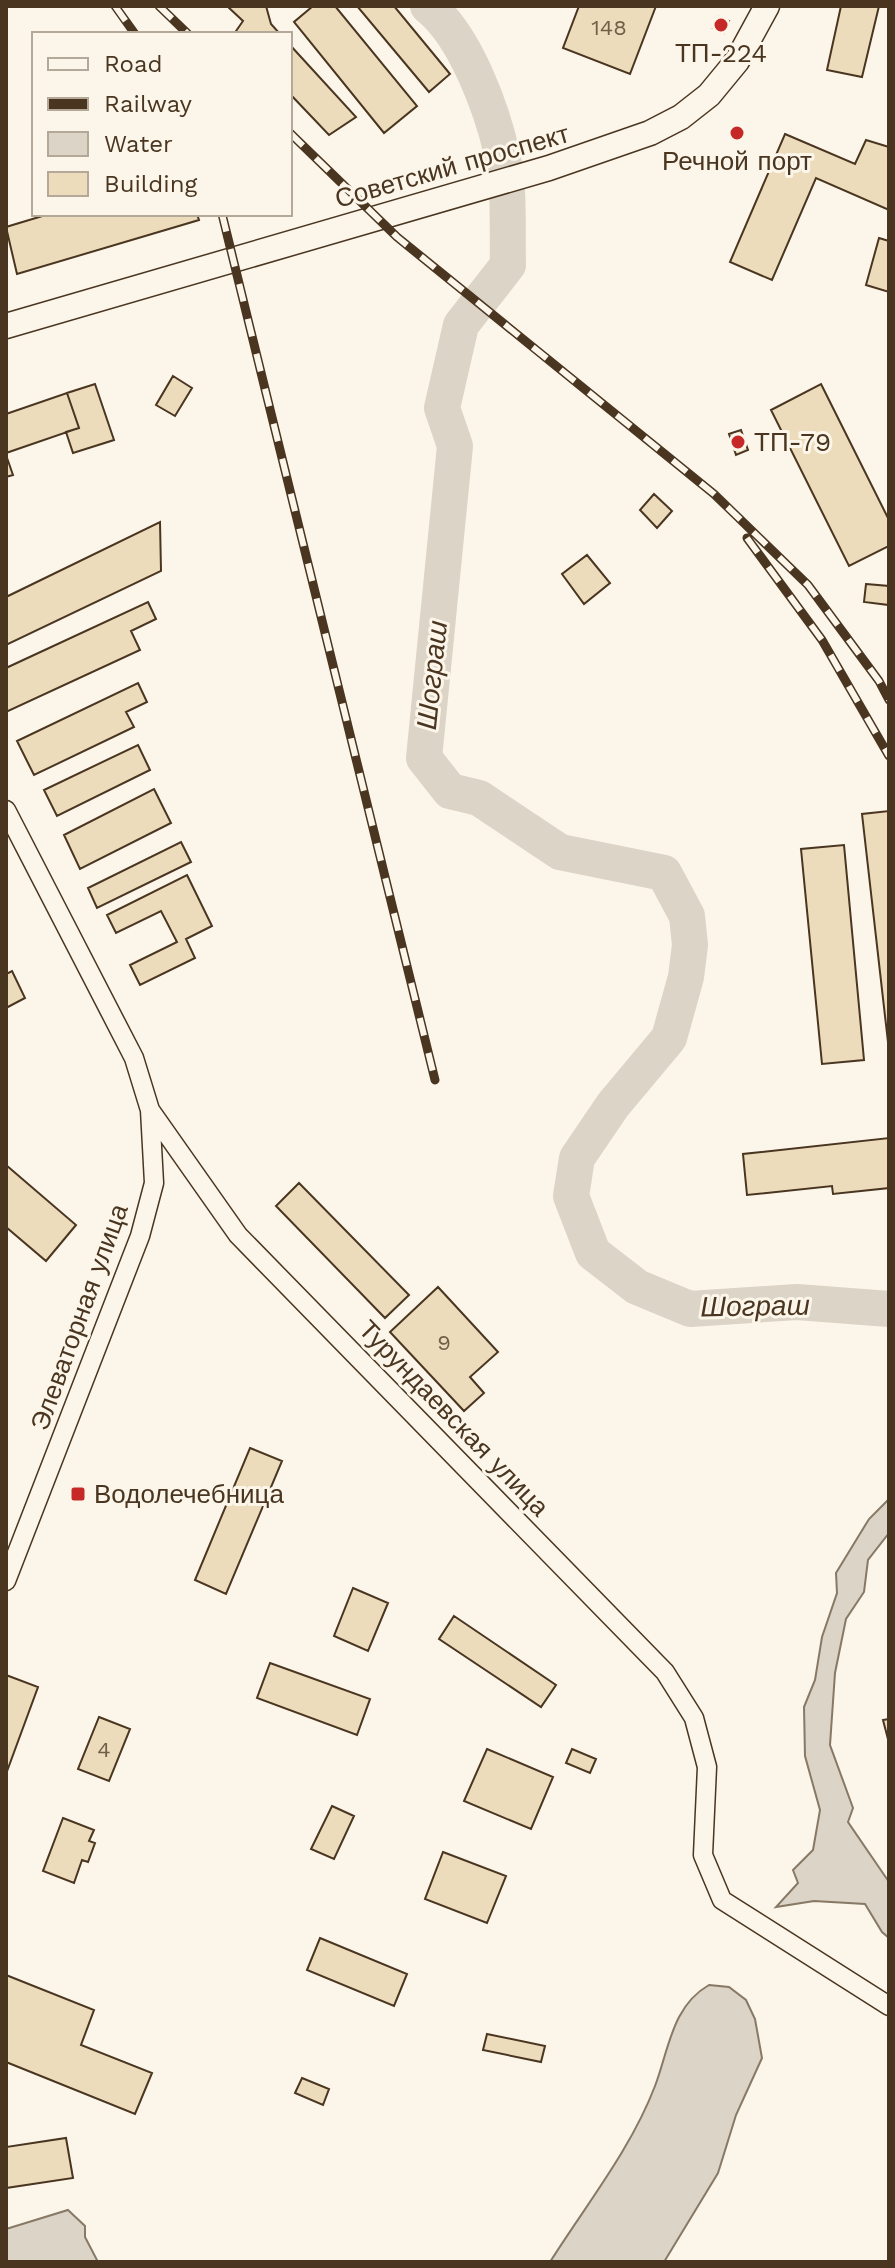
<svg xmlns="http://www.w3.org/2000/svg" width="895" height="2268" font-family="'Work Sans',sans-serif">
<rect width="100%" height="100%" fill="#fbf6e9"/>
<path fill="#dcd4c6" stroke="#887966" stroke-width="2" d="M 889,1499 L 889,1533 L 868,1560 L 864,1592 L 846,1619 L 835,1673 L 830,1745 L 853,1808 L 848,1822 L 889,1882 L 889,1938 L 882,1932 L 865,1904 L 814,1901 L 776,1907 L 798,1883 L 793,1870 L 813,1850 L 820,1810 L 805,1756 L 804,1707 L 815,1680 L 822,1637 L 837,1593 L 836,1573 L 869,1519 Z
M 709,1985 L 729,1987 L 746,2000 L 755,2019 L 762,2058 L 736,2115 L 718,2173 L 664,2262 L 550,2262 C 586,2205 631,2149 655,2086 C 669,2049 672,2006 709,1985 Z
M 68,2210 L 85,2226 L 85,2237 L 98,2262 L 6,2262 L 6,2229 Z"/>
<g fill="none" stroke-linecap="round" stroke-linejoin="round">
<path stroke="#dcd4c6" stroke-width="36" d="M 428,6 C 465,35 492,109 502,154 C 510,188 507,229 508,265 L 461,325 L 442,408 L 455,446 L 424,758 L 450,791 L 479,798 L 560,852 L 664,873 L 687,916 L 690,945 L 686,977 L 669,1038 L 613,1105 L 577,1158 L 571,1196 L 593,1253 L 637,1287 L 690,1309 L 797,1302 L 889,1309"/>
</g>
<path fill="#ecdcbc" stroke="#4a3520" stroke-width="2" d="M 227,6 L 266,6 L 271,24 L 280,34 L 234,34 L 243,21 Z
M 313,6 L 335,6 L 417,106 L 384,133 L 294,22 Z
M 357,6 L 394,6 L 450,74 L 429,92 Z
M 579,6 L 656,6 L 630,74 L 563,48 Z
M 841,6 L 879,6 L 862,77 L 827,70 Z
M 719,17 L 729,21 L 724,33 L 713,28 Z
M 290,45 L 356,117 L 329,135 L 290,94 Z
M 785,134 L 855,164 L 866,140 L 889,147 L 889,210 L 816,178 L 772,280 L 730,262 Z
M 49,214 L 197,214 L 199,220 L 17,274 L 6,227 Z
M 879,238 L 889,241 L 889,292 L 866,285 Z
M 173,376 L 192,388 L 175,416 L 156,405 Z
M 95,384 L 114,440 L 73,453 L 66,432 L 79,428 L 67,393 Z
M 821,384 L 889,520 L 889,546 L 849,566 L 771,410 Z
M 67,393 L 79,428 L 6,453 L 6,414 Z
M 741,430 L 748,450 L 736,455 L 729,434 Z
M 6,455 L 13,475 L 6,477 Z
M 654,494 L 672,511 L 657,528 L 640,510 Z
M 160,522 L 161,571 L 6,645 L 6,597 Z
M 587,555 L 610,583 L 584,604 L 562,574 Z
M 866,584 L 889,586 L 889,605 L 864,602 Z
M 148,602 L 156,619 L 131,631 L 140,650 L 6,712 L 6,668 Z
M 138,683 L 147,702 L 126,712 L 134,727 L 34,775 L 17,741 Z
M 138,745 L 150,770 L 57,816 L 44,790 Z
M 154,789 L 171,823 L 80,869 L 64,835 Z
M 889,811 L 889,1051 L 862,814 Z
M 181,842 L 191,862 L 97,908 L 88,888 Z
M 844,845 L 864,1060 L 822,1064 L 801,849 Z
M 187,875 L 212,926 L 186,939 L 195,958 L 140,985 L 130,965 L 177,942 L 161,911 L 116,933 L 107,915 Z
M 12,971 L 25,998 L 6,1008 L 6,974 Z
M 889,1138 L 889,1188 L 833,1194 L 832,1186 L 747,1195 L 743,1154 Z
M 6,1165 L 76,1225 L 46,1261 L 6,1227 Z
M 299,1183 L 409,1295 L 385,1318 L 276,1206 Z
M 438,1287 L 498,1352 L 470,1377 L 484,1393 L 464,1411 L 390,1332 Z
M 250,1448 L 282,1461 L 226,1594 L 195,1580 Z
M 353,1588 L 388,1603 L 368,1651 L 334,1636 Z
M 454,1616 L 556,1685 L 541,1707 L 439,1639 Z
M 270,1663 L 370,1699 L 357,1735 L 257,1698 Z
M 6,1675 L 38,1687 L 6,1774 Z
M 99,1717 L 130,1729 L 109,1781 L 78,1769 Z
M 889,1719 L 889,1743 L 883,1720 Z
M 487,1749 L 553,1777 L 531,1829 L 464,1801 Z
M 572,1749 L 596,1759 L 590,1773 L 566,1763 Z
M 332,1806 L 354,1816 L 334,1859 L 311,1849 Z
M 63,1818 L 94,1830 L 89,1841 L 95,1843 L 88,1862 L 82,1860 L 74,1883 L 43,1871 Z
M 443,1852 L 506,1876 L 487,1923 L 425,1899 Z
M 320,1938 L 407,1974 L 394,2006 L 307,1970 Z
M 6,1975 L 94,2010 L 81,2045 L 152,2073 L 135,2114 L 6,2062 Z
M 487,2034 L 545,2046 L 541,2062 L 483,2050 Z
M 302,2078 L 329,2089 L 323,2105 L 295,2093 Z
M 66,2138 L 73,2178 L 6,2188 L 6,2147 Z"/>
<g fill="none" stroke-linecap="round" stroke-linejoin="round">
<g stroke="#4a3520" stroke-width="21">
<path id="street" d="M 6,810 L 134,1058 L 150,1110 L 238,1235 L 665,1672 L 694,1718 L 707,1767 L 703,1855 L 722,1900 L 889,2006
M 6,1581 L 140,1236 L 154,1183 L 150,1110"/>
</g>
<g stroke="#4a3520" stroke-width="27">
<path id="secondary" d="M 6,326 L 549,168 L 650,133 L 681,117 L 709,95 L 737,61 L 767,6"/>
</g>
<use href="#street" stroke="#fbf6e9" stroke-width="18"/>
<use href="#secondary" stroke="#fbf6e9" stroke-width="24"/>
<g stroke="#4a3520" stroke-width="9">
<path id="rail" d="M 115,6 L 135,34
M 159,6 L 188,34
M 290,133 L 397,237 L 714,494 L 808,585 L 879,681 L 889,700
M 222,214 L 435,1080
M 747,538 L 822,640 L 889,756"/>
</g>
<use href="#rail" stroke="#fbf6e9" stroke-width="6" stroke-dasharray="18" stroke-linecap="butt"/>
</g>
<g fill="#c62828" stroke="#fbf6e9" stroke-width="3">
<circle cx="721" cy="25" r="8"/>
<circle cx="737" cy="133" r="8"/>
<circle cx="738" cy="442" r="8"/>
<rect x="70" y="1486" width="16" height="16" rx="4"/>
</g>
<g text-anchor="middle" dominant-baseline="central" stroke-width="6" stroke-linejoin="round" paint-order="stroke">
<g font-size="22" fill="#725f47">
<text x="609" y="27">148</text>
<text x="444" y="1342">9</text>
<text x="104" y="1749">4</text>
</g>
<g font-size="26" fill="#4a3520" stroke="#fbf6e9">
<text x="721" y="53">ТП-224</text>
<text x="737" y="161">Речной порт</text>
<text x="754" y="442" text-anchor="start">ТП-79</text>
<text x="94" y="1494" text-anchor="start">Водолечебница</text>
</g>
<g font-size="26" fill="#4a3520" stroke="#fbf6e9">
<text transform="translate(452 166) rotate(-16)">Советский проспект</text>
<text transform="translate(79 1317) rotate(-70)">Элеваторная улица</text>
<text transform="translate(454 1418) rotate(46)">Турундаевская улица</text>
</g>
<g font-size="28" font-style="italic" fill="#4a3520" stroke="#fbf6e9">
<text transform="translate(432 675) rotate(-84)">Шограш</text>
<text transform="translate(755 1306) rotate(-1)">Шограш</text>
</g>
</g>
<rect width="895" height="2268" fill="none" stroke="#4a3520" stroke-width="16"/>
<rect x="32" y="32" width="260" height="184" fill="#fbf6e9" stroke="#b4a999" stroke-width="2"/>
<rect x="48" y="58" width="40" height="12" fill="#fbf6e9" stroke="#b4a999" stroke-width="2"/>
<text x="104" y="72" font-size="24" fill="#4a3520">Road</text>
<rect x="48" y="98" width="40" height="12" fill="#4a3520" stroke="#b4a999" stroke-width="2"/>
<text x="104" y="112" font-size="24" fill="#4a3520">Railway</text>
<rect x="48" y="132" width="40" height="24" fill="#dcd4c6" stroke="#b4a999" stroke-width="2"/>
<text x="104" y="152" font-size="24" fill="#4a3520">Water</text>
<rect x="48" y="172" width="40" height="24" fill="#ecdcbc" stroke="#b4a999" stroke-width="2"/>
<text x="104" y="192" font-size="24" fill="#4a3520">Building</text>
</svg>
